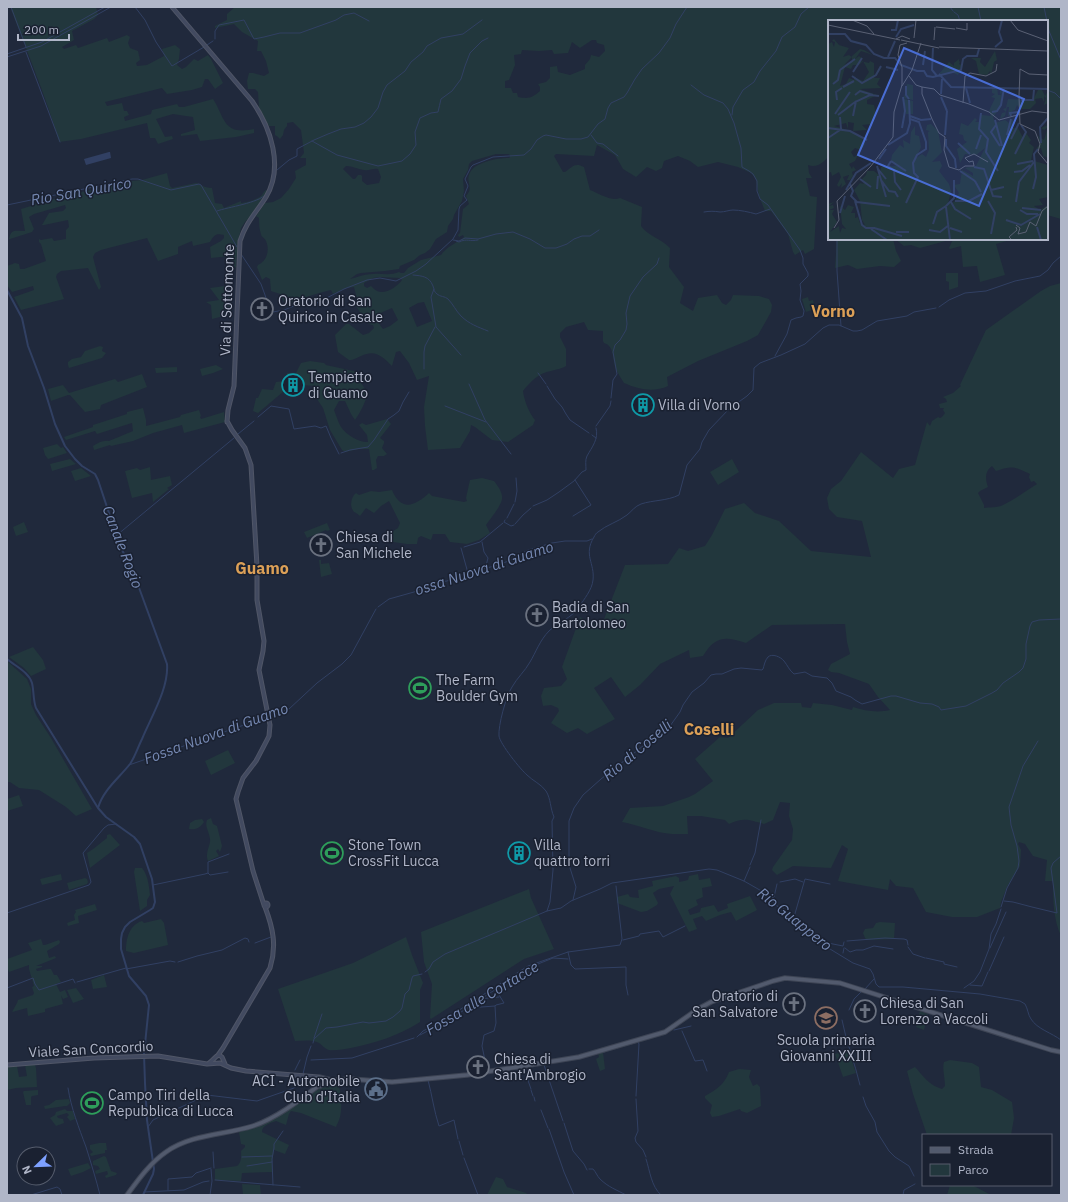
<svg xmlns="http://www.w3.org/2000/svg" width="1068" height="1202" font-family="'IBM Plex Sans',sans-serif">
<rect width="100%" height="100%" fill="#20293c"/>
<path fill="#22373d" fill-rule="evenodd" d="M 10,7 L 96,7 L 98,15 L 94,19 L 72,31 L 74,40 L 62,47 L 64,49 L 76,45 L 78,48 L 107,38 L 109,42 L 127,35 L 130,37 L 128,43 L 130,48 L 138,51 L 140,60 L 136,63 L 137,66 L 147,65 L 164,56 L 162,49 L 175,45 L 180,49 L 179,59 L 177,65 L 182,69 L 186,67 L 194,59 L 198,61 L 208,55 L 211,59 L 223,83 L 215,89 L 208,79 L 205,79 L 202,87 L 192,90 L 167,94 L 162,88 L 105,102 L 107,106 L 122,103 L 124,111 L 127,111 L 129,115 L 124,117 L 125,121 L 151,114 L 152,110 L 177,104 L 179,107 L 184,107 L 213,99 C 221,110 223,128 237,130 C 242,131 249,130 254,129 L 254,133 L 236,137 L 200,141 L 197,134 L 181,136 L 181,134 L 195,130 L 193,117 L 186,116 L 173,114 L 156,119 L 165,137 L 172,136 L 173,139 L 158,144 L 155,138 L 150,138 L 147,123 L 81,139 L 59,142 C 46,96 27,52 10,7 Z
M 235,7 L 1061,7 L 1061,219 L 1047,215 L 1047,21 L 829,21 L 829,156 C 823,163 817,168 808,165 L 809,173 L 812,178 L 806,178 L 810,196 L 817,197 L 814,249 L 805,254 L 803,250 L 795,255 L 793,252 L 788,234 L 771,211 L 765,211 L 759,196 L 756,179 L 751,173 L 738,167 L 718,162 L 698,167 L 690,161 L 678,156 L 664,161 L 662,168 L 656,171 L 647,167 L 636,177 L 623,169 L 615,155 L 597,145 L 594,156 L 556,154 L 554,156 L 563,172 L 565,172 C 572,167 575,162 584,167 L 590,190 C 598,193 612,202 620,198 L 642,207 L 641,226 C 648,236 662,239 670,248 L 669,267 L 684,287 L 680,303 L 693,311 L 698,298 L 717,295 L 722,303 L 726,305 L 731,300 L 733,295 L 759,296 L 769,299 L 772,305 L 771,312 L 758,335 L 747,341 L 698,361 L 667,377 L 668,386 C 653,393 638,389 624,383 C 621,378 618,374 616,369 C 612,360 615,346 604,343 L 603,341 L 603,331 L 588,330 L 584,322 L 566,327 L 560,333 L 560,337 L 566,349 L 566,366 C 561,369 558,369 551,371 C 539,373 531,381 523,391 C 524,400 529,413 535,420 L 533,425 L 508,442 L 492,440 L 475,427 L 471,425 L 470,431 L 460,448 L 428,450 L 425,426 L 424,407 L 429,376 L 417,380 L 409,363 L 400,351 L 396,352 L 392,366 C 382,356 375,349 361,356 C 356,358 354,360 349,360 L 338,352 L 335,335 L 346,324 L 349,324 L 363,335 L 369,333 L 374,328 L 373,325 C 361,324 362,309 353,304 L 357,299 L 354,287 L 347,288 L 333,294 L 331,290 C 315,294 300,298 286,306 L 280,294 L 271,291 L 270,279 L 266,277 L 262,280 L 257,267 L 258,265 C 267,261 270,250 266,241 C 265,238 261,237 261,234 C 259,229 259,223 259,218 L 256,216 L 265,203 L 273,202 L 281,198 L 289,189 L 296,178 L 295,171 L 306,165 L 306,158 L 300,158 L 304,153 L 301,130 L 293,122 L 287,123 L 287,126 L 284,130 L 283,135 L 280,139 L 278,137 L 275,135 L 275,126 L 269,126 L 259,108 L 258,92 L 255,89 L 248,89 L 247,81 L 249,73 L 253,73 L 264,76 L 269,73 L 266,61 L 261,51 L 257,51 L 258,41 L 242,32 L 234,24 L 215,28 L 215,26 L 227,20 L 227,14 ZM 592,40 L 596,40 L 597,43 L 604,45 L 605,51 L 599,57 L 591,55 L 590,59 L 585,65 L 585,69 L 570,75 L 558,72 L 557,66 L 550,67 L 550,78 L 546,82 L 538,84 L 540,87 L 540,91 C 532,98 529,99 518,97 L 517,93 L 513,93 L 511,88 L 505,88 L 505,81 L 509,80 L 515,65 L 514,55 L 521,54 L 522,50 L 539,51 L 552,50 L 554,54 L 568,53 L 572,42 L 580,48 ZM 496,154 L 508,154 L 510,155 L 510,157 L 509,158 C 497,158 473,162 469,175 C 466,182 474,188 466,196 L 469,204 L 463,209 L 460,233 L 458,235 L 459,237 L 463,235 L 464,237 C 457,243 446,247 441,255 L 421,260 L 408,268 L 404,273 L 401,273 L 399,272 C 390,276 382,273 373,274 C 365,274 358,277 350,279 L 357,274 L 361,273 L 385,271 L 399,269 L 400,266 L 414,260 L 420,255 L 425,253 L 430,249 L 436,239 L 447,232 L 448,226 L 453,219 L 454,215 L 462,201 L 464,191 L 463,179 L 468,170 L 469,164 L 472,161 ZM 346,166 C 353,166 357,169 364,170 C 369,171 373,168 378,169 L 381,177 L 379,183 L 367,185 L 362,181 L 362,176 L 361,175 L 358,175 L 355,179 L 353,179 L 343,169 ZM 380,277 L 400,278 L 402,280 C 397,287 385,295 377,291 C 375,290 373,288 371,286 L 367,288 L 364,286 L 364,283 L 373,278 ZM 424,302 L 432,321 L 417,327 L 409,308 L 418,303 ZM 392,308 L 398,320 L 390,326 L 383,329 C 379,324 376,320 378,314 Z
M 167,173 L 170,186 L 172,188 L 196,183 C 202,184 203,188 212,188 L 215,203 L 222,204 L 224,208 L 241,201 L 241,203 C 247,202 257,200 262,195 C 263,193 264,191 266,190 L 267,191 L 252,214 L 245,222 L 241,228 L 238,242 L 236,263 L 236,267 L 235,268 L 230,256 L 211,258 L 210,247 L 221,241 L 224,238 L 224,235 C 216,233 214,235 210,242 L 193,246 L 192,241 L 178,247 L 178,254 L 158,261 L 147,238 L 101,250 L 95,253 L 93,257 L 94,261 L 101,287 L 99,290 L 88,268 L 61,271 L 57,274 L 56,277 L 64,299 L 21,310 L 14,297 L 34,290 L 33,286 L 12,292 L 7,285 L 7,266 L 15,263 L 19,264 L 20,269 L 24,269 L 46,261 L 41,244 L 39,242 L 39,239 L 41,240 L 52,238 L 54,241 L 66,239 L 66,230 L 69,227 L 68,220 L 44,225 L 42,225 L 49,213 L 63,211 L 66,208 L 65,205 L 34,214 L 29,217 L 34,229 L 32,232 L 10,239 L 9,239 C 11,228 16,231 25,231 L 21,209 L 67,195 L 126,183 L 131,181 L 142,180 Z
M 837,239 L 1014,239 L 996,244 L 1005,275 L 980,282 L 977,266 L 963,267 L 961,246 L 950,249 L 949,248 L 953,239 L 920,248 L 911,245 L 904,246 L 895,239 L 893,239 L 896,251 L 901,261 L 894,267 L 880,266 L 857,269 L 848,265 L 835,268 Z
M 946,273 L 958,273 L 958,287 L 949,290 L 949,282 L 946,281 Z
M 1061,283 L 1061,936 C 1053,919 1053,899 1053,881 L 1045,881 L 1047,860 L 1033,856 L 1025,844 L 1019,842 L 1018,844 L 1021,850 L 1020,866 L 1007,887 L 1001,902 L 1000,908 L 977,917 L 952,917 L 926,912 L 913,888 L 896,886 L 890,879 L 888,890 L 838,881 L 848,849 L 842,845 L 831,868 L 793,866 L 777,875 L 772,870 L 773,867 L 792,840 L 793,829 L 789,816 L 790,803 L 780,802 L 773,820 L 764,824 C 749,820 744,817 729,824 L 725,820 L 701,816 L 687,816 L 688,834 C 683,834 677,834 672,834 C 656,833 638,825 622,822 L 630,808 L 663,806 L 689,797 L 695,794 L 713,781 L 695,759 L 720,737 L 728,738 L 758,710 L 774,703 L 801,703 L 802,707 L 811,708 L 813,703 L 832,705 L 852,710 L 853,707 C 865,711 878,713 890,710 L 878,697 L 869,684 L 839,673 L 831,672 L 828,670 L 831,664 L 850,654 L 847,642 L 845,624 L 772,625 L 746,643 C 725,636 715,636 703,656 L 690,658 L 689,650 L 660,664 L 640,685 L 625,697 L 611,677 L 594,688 L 615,719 L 587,734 L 578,728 L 567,733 L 551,723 L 559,711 L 558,708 L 551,705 L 543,706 L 541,696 L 544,688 L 561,686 L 567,679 L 562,667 L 580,617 L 601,627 L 625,565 L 668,564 L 679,548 L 688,551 L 705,546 L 712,535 L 725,509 L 744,503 L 755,513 L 779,521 L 811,551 L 871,557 L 862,521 L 837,517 L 829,509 L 827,498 L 831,489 L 841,481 L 861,452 L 893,478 L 899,469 L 915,465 L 927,422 L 930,426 L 932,421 L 938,417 L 940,418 L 942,417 L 945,413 L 943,410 L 944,408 L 940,408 L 939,404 L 947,402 L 946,399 L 943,397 L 953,393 L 961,386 L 960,385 L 986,330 L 1041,291 L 1050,286 ZM 992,466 L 996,471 C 1014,465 1014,467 1030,474 L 1029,477 L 1031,482 L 1034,481 L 1037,484 C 1026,491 1015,499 1003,505 C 998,508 989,507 984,508 L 984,505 L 978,493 L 980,491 L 988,487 C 985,479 985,471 992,466 Z
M 225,286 L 231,294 L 232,314 L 212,319 L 211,305 L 206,302 L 219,300 L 210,288 Z
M 808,297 L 809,301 L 813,300 L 815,309 L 806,312 L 802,299 Z
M 100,346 L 103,347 L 102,351 L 106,353 L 102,358 L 69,368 L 68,365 L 68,362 L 72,359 L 81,357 L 85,351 Z
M 310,361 L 324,363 L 326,365 L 358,372 L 361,383 L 368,393 C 365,403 361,411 355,420 L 351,414 L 345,401 L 339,401 L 334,410 C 336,415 338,422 341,427 C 346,435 360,443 368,442 L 367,435 L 359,425 L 362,423 L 366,425 L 387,419 L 391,424 L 380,438 L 384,441 L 384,443 L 382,448 L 387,454 L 384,456 L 378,456 L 376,460 L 377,468 L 374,470 L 372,470 L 369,449 L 359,449 L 345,452 L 342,450 L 330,430 L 323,408 L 317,399 L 318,391 L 317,386 L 299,385 L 297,383 L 296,373 L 301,363 Z
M 216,365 L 223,369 L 213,373 L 202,376 L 200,369 Z
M 177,367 L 177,372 L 156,373 L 155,368 Z
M 287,373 L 295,373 L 294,381 L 290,383 L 290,386 L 258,413 L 253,411 L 256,398 L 258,398 L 262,389 L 273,390 L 276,382 L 285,381 Z
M 142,374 L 147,387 L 101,405 L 100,409 L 85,412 L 70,395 L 68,395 L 51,401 L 48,389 L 63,385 L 69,393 L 115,379 L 118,382 Z
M 143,408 L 146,420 L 146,426 L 180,417 L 181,415 L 199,410 L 201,416 L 200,417 L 201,419 L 224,412 L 225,422 L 184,433 L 182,425 L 153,433 L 133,441 L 111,446 L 110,445 L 94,450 L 93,446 C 98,443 103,440 109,441 L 133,431 L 132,423 L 97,434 L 95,431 L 66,440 L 64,437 L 93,427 L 93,425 L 127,414 L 127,412 Z
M 57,444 L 61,448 L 63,447 L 67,453 L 48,459 L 45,455 L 43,448 Z
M 70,459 L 76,464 L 52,471 L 50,464 Z
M 732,459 L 739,472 L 718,485 L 710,472 Z
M 150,467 L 151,480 L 170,476 L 172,485 L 167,488 L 169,489 L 153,502 L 152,493 L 132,498 L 125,471 L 137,468 L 140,470 Z
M 81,468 L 91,476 L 75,481 L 71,471 Z
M 482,478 L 494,481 C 498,486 503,493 502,499 C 501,506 491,518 486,525 L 490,533 L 479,540 L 467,544 L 450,542 L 445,534 L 433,534 L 431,540 L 421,536 L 418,538 L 417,544 L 407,544 L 393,542 L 388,537 L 390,533 L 398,528 L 400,523 L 389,501 L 381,506 L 374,513 L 366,508 L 360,516 C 359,515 355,512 354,512 C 349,506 351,497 356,493 L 359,495 L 371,491 L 379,492 L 392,490 C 401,512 415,506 429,493 L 432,496 L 464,502 L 467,501 L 466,498 L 470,480 Z
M 24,522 L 28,532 L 16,536 L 13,527 Z
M 327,523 L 330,530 L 327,531 L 326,530 L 307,538 L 304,532 Z
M 319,560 L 321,560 L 321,564 L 329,563 L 332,574 L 321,577 Z
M 33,647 L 43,660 L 46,669 L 31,676 L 24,668 L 9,657 Z
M 7,661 L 27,679 L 31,689 L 31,704 L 36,715 L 51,738 L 92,809 L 76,816 L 66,807 L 39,790 L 19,788 L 10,782 L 7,782 Z
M 228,750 L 235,763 L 211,775 L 205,761 Z
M 19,795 L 23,806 L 7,811 L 7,799 Z
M 211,818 L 213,824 L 217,826 L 222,846 L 220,852 L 218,849 L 216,851 L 219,856 L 208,861 C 205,854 209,848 210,842 C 211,834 204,827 207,820 Z
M 202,819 L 204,822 C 200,828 196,830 189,829 L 190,823 L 195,820 Z
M 110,834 L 120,845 L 90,868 L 87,853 C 94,849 100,843 107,838 L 107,835 Z
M 135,868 L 142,868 C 148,875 149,886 150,895 L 147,900 L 147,906 L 140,911 L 134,872 Z
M 61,874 L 62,880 L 42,885 L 40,879 Z
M 698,874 L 699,880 L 710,878 L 712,886 L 702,888 L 703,897 L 696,900 L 698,905 L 688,910 L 690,915 L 700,912 L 701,908 L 714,905 L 718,912 L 728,908 L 727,904 L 750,896 L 757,910 L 736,921 L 731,912 L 720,915 L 706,921 L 702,916 L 693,919 L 697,929 L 689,932 L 670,894 L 674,886 L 659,889 L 653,893 L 658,903 L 657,905 L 647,911 L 641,912 L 617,903 L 617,897 L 628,894 L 630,897 L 639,898 L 638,890 L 653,886 L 652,881 L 676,876 L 679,878 L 679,882 L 684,881 L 688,880 L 689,876 Z
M 85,878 L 87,879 L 88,882 L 87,884 L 69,890 L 67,883 Z
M 529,889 L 531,898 L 554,949 L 524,959 L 431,1019 L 430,1018 L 432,984 L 424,962 L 421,932 Z
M 95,904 L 97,910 L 78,916 L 79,923 L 68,926 L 67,923 L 75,920 L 74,915 L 76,912 L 75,910 Z
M 161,919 L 164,923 L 168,945 L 134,953 L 126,951 C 126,939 129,925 142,921 L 144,923 Z
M 880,922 L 895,923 L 894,939 L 867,940 L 865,938 L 863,933 L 865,929 L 873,928 L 876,923 Z
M 406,937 L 412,955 L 423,983 L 420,990 L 420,1022 C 398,1036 375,1043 351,1048 C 344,1049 335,1051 329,1050 C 325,1049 322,1045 319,1043 C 311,1039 303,1041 295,1041 L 278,989 L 353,963 Z
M 41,939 L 43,945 L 45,945 L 59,940 L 60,942 L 59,944 L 47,951 L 49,958 L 55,956 L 56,958 L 36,966 L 42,966 L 42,967 L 36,969 L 37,971 L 49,969 L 51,969 L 54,975 L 57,975 L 61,982 L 56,984 L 60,992 L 65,990 L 68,997 L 63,999 L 61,995 L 63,1004 L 45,1009 L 45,1012 L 28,1016 L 27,1008 L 12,1012 L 17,1003 L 18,1000 L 33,995 L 34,993 L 32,987 L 34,986 L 29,969 L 29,965 L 9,972 L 7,967 L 7,959 L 32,950 L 28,943 Z
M 104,975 L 107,987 L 93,989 L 91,980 Z
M 76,988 L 84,999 L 73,1003 L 67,990 Z
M 920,1011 L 928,1014 L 924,1030 L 916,1027 L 919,1018 L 918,1017 Z
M 848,1050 L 856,1073 L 843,1077 L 835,1054 Z
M 603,1052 L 605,1069 L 600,1071 L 596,1059 L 599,1057 L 598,1053 Z
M 950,1060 L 972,1063 L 979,1067 L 981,1087 L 992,1090 L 1012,1102 L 1014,1118 L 1011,1135 L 927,1135 L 913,1094 L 907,1071 L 915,1067 C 923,1076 929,1085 942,1089 L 945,1086 C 945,1079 942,1067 944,1062 Z
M 25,1065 L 35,1065 L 36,1068 L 37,1087 L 16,1088 L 7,1090 L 7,1067 L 17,1066 L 19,1077 L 27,1076 Z
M 739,1069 L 751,1070 L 749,1077 L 753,1086 L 757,1084 L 760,1087 L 761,1106 L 747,1113 L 741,1111 L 740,1109 L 719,1116 L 712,1117 L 710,1113 L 712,1105 L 705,1098 L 705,1096 C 717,1089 724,1085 729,1072 Z
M 332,1084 L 337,1084 C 342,1089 342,1110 340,1117 C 339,1121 337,1124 336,1127 L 301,1113 L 291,1111 L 289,1114 L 286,1125 L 276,1121 C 271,1123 262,1125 262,1132 L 289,1145 L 285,1154 L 274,1150 L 272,1163 L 272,1172 L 242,1173 L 241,1181 L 215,1180 L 215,1169 L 237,1166 C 242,1162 241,1156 241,1151 L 245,1147 L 245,1145 L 241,1144 L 239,1132 C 256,1126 271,1120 285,1111 C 300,1102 315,1088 332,1084 Z
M 38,1090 L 38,1095 L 32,1096 L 31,1097 L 31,1105 L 26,1105 L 23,1092 L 24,1091 Z
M 69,1099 L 70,1103 L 67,1106 L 65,1106 L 45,1109 L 44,1106 L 49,1105 L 56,1100 Z
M 65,1109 L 67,1111 L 73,1111 L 75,1119 L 70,1121 L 67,1117 L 69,1115 L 67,1113 L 57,1116 L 58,1118 L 63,1119 L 64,1123 L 56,1126 L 50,1118 L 55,1115 L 56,1112 Z
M 99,1143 L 106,1143 L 107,1150 L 105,1150 L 105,1153 L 91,1156 L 90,1154 L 93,1152 L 90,1149 L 90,1145 Z
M 104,1156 L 106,1157 L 111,1171 L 117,1173 L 116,1175 L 106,1178 L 105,1176 L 108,1174 L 107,1171 L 96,1174 L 95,1171 L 100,1169 L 98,1166 L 93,1165 L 93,1161 Z
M 88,1163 L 91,1168 L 83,1172 L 71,1176 L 68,1169 Z
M 496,1177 L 503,1179 L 507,1187 L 526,1193 L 528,1195 L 487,1195 Z
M 242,1184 L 260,1185 L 261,1195 L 243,1195 Z
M 950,1185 L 972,1185 L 991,1195 L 947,1195 Z"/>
<path fill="#314063" d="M 109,152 L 110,152 L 111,158 L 86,165 L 84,159 Z"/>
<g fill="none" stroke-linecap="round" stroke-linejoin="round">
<path stroke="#314063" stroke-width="1" d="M 11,7 L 26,47
M 135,7 L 145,20 L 156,42 L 172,66 L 204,47
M 950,7 L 953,11
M 978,7 L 981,21
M 1044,7 L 1049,31 L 1061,60
M 954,12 L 958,15 L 960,21
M 215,39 L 215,31 L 219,25 L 244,20 L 254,39 L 264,37 L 280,33 L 300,33 L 336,20 L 344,15 L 354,13 L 369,21
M 207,45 L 213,41
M 26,52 L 60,142
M 7,54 L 42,42 L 105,7
M 7,57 L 41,46 L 111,7
M 691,85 L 704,95 L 723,103 L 728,109 L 734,123 L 741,148 L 742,167 L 749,171 L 753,174 L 757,181 L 757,191 L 760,199 L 768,205 L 800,250 L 803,258 L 803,264 L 808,273 L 808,276 L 800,284 L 801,291 L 800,300 L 804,311 L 803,316 L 801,317 L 796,318 L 791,320 L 787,334 L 775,356
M 1047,90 L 1055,93 L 1061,99
M 732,115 L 733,107 L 743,90 L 754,82 L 760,71 L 776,51 L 782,37 L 795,27 L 801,14 L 809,7
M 591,135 L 597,143 L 603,144 L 618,156
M 312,141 L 337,155 L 378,166 L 402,161 L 410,154 L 416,145 L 415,132 L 420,118 L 431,113 L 438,112 C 439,108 440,103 441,99 L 452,91 L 461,79 L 465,66 L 470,53 L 482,41 L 488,38
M 277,170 L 289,160 L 297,156 L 297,149 L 314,140 L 328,134 L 341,129 L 355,127 L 364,123 L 371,117 L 378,108 L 383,92 L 387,85 L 405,71 L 411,62 L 423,52 L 427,46 L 441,38 L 463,34 L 482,20
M 7,205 L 132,179 L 138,179 L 171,190 L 199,184 L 201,185 L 237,247
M 217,211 C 228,207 259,203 266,194 C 268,191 269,187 270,185
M 704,212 C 710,211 714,211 720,212 C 725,212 729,210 733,210 C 740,210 749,212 756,214 L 770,209
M 837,239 L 837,271 L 841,326
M 453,240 L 459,241 L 465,238 L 478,239 L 496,234 L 513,232 L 530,239 L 545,248 L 556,248 L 567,244 L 574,239 L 582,236 L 590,236 L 599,230
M 456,241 L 459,242 C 467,238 470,242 478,240
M 241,254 L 261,284 L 269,306
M 413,275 C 422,276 429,276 433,286 C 434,289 434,292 437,294 C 440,297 445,296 448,299 C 453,304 456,311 461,316 C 469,324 478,327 488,331
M 434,289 L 431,297 L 436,327 L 461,355
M 939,307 L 949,300 L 965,293 L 986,291 L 1015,281 L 1040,276 L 1048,270 L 1053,263 L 1061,256
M 273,312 L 284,310 L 294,306 L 313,305 L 344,289 L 367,280 L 380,278 L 396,281 L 416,271 L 426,264 L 453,239 L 458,230 L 459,209 L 460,206 L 467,200 L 464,196 L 468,186 L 465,179 L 471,167 L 473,165 L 493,157 L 524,155 L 531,149 L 537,140 L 543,136 L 546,135 L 566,139 L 581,139 L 588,137 L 598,124 L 605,119 L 608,108 L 611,103 L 624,97 L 627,93 L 635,79 L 642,69 L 659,53 L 670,38 L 676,24 L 687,7
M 424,369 L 424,352 L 425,346 L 435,327
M 538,373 L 546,384
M 469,384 L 485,420 L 511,454
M 547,386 L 555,399 L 562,407 L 566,414 L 570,420 L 589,433
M 611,398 L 613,380 L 617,374 L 613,352 L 615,345 L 620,340 L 626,330 L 627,324 L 626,313 L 630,296 L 643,277 L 657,264 L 659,258
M 445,406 L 486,422
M 258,417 L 271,406 L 289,409 L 294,429 L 315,426 L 321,428 L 326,426 L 331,438 L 339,454
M 596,426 L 610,406 L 611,401
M 238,434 L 254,421
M 592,435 L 596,438
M 341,453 L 350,450 L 368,447 L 374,440 L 388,419 L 394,415 L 399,411 L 403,402 L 409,392
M 515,502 L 517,491 L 516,478
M 533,506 L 547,500 L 559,492 L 574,481 L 582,472 L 586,470 C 586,465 585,460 587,456 C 592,447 599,439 596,428
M 573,516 L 591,505 L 575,480
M 507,518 L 514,504
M 505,520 L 504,522 L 511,526 L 514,525
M 515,524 L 523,515 L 531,508
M 117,535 L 234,438
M 482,542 L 484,552 L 488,558 L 486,566 L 487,568
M 464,547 L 480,542 L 503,523
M 461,548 L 468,573
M 378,607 L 389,599 L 414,592 L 434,583 L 447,581 L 464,574 L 498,565 L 511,560 L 528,550 L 552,543 L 565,541 L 587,541 L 592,539
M 270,716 L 289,709 L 317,683 L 342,664 L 351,655 L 376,609
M 129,765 L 267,717
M 750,865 L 755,853 L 761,820
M 208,873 L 208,862 L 229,854
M 744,881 L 750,867
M 780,882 L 795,879 L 803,882
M 153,885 L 205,874 L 208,873 L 210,875 L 228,872
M 771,898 L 774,897 L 777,884
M 573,900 L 576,887 L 570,868 L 569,856 L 569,821 L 574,808 L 583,795 L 601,779 L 648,742 L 652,738 L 661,733 L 670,726 L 680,712 L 683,705 L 692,692 L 704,683 L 711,675 L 716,674 L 722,674 L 734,669 L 741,668 L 762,670 L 763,669 C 764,666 765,660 768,657 C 772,653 781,657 784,661 C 788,666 789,670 794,674 L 805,672 L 812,676 L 827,678 L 832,683 L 836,691 L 851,697 L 855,700 L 862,704 L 891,696 L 896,696 L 920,703 L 932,704 L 939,707 L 941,710 L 966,706 L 992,693 L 997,690 L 1003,683 L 1019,672 L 1023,668 L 1026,659 L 1026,644 L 1030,626 L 1032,622 L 1039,620 L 1061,619
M 1004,901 L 1013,902 L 1032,907 L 1057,913 L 1051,868 L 1053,863 L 1061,856
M 781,906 L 792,917 L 828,943 L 843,946 L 844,942
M 1001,907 L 1007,888 L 1018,868 L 1019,861 L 1017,846 L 1011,825 L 1009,807 L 1023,766 L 1038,741
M 547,911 L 550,902 L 553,870 L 552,821 L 554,817 C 550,808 551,799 546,791 C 541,784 533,781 527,775 C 521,770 500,744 499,736 C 498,726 506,696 512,687 C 517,678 525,671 530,662 C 536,652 540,640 549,631 C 558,622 572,618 579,607 C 584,599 592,590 593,580 C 595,563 583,555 594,537 C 595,535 596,533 598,532 C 606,525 618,522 627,515 C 631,512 635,506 641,504 C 653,500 667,501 679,495 L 687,465 L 700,449 L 702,442 L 709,430 L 729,409 L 747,396 L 753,390 L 754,368 L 760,363 L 781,355 L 805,344 L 823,328 L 829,325 L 839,325 L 853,331 L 857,331 L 862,330 L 877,321 L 907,316 L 914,312 L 936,308
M 7,913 L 89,885 L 91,882 L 83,853 L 104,828 L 108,825 L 116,824
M 794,917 L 805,879 L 830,884
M 623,940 L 639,936 L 640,934 L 659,931 L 663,937 L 685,926
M 847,941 L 885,938 L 904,939 L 907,940 L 908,945
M 255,943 L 271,937
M 908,947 L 913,954 L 925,958
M 845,948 L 850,952 L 856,950 L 863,950 L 874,946 L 893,949
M 990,948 L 1006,912
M 568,952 L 571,965 L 575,969 L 626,967 L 626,985 L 628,995
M 843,953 L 844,948
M 926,958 L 944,962 L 944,964 L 957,967
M 178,962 L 197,956 L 222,950 L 245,938 L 248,939 L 249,942
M 126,969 L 170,961 L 175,962
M 989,971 L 1004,937
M 425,972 L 429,969 L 433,962 L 445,954 L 547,911 L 561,908 L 571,901 L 600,889 L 612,883 L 709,869 L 717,870 L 744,881 L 765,893 L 783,912 L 830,949 L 853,963 L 870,969 L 873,974 L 876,984 L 879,987 L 903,987 L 980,994 L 1020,1001 L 1025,1004 C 1028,1009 1028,1015 1031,1019 C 1037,1029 1052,1033 1061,1040
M 77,982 L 126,968
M 970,985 L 982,986 L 988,972
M 7,988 L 33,978 L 35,984 L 39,990 L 73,979 L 75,983
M 964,988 L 974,981 L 980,972 L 989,949 L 991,934 L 996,924 L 1001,909
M 865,989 L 874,979
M 479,999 L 499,997
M 468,1008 L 495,1006 L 496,1005 L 504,1003 L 496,990
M 849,1010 L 854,999 L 862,991
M 842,1020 C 846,1042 855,1063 860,1085
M 674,1030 L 691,1026
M 682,1031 L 695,1061 L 703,1060 L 707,1071
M 420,1035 L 449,1020 L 528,968 L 553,958 L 568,959
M 417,1037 L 423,1031 L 439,1023 L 528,966 L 568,952 L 620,945 L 622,939 L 616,886
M 314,1038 L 322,1014
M 313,1043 L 314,1039 L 326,1028 L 337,1027 L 363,1022 L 369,1023 L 386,1021 L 393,1017 L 400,1011 L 402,1008 L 405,994 L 409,990 L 412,978 L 413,976 L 422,974
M 623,1046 L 638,1042 L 639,1044 L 636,1096
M 610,1050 L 620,1047
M 604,1052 L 607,1051
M 311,1060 L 352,1058 L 414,1038
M 544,1065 L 563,1121
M 524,1069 L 531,1089
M 295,1070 L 300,1060
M 487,1070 L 482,1046 L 484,1035 L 494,1031 L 496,1023 L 495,1006
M 303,1074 L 307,1057 L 311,1046
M 427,1080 L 428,1080 C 432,1095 434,1111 439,1126 L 454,1120 L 458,1139
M 68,1088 C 71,1108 79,1128 86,1147 C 91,1163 96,1179 100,1195
M 531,1090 L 533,1096
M 534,1097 L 535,1101
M 863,1097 L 866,1106 L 875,1122 L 877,1132 L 889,1151 L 895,1157 L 909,1166 L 914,1176
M 636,1099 L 638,1131 L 635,1138 L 636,1142 L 643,1150 L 646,1157
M 541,1110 L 548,1128
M 564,1123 L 573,1151 L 584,1164 L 587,1170
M 148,1127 L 153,1120 L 207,1095 L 257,1101 L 294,1088 L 299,1084 L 302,1077
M 549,1129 L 564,1172 L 574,1195
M 459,1141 L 463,1155
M 213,1152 L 214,1168
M 242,1157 L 272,1156
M 464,1158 L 478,1195
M 646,1159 C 650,1171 651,1186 661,1195
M 247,1166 L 272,1162
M 589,1169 L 593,1169 C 596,1172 597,1176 600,1179 C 608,1187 617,1190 626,1195
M 215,1180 L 300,1187
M 273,1185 L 272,1159 L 274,1148 L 274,1144 L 283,1131
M 168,1190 L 168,1179 L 192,1177 L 196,1173 L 211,1168
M 144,1192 L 184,1190 L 203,1182 L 209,1181
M 7,1194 L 7,1195
M 31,1195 L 57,1187 L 60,1189 L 62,1195
M 210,1195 L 212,1181 L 211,1169
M 903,1195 L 904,1190 L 915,1184"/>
<path stroke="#314063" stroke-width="2" d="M 7,290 L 22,318 L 28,346 L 44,388 L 55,424 L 65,446 L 75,459 L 82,466 L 95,474 L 98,480 L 119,543 L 138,585 L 167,664 C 169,688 151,717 142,739 C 138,747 135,757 130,764 C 119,778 103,790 98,808
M 7,659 C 15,666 29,672 32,683 C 34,691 33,700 36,708 L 98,808 L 106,817 L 134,837 L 140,844 L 152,879 L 155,902 L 153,908 L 150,910 L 130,922 L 125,927 L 122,933 L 121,939 L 121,949 L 129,976 L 146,996 L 149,1005 L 144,1054 L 145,1083 L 147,1120 L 154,1169 L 153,1174 L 143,1195"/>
<g stroke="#505667" stroke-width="5">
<path id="secondary" d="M 172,7 L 252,101 C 271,128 284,167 266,197 C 256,213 246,222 240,241 L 234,386 L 228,410 L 227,422
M 227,421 L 232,430 L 245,448 L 251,465 L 257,566 L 257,600 L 264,641 L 263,651 L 259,670 L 270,725 L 269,736 L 267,740 L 256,761 L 243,778 L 238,792 L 236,799 L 253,871 L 264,905
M264 905a2 2 0 1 1 4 0a2 2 0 1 1-4 0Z
M 218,1055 L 223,1048 L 270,968 C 277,946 273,928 265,907
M 209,1063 C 213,1061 215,1056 219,1055 L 222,1057 L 225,1064
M 7,1065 L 94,1058 L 158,1056 L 207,1064 L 220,1063 L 231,1068 L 246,1071 L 318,1077"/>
</g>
<g stroke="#3e4555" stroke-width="5.5">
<path id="primary" d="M 331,1080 L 319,1077 L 316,1078 L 315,1082 L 317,1085 L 320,1086 L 327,1082 L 333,1080 L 350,1079 L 392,1082 L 467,1075 L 579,1057 L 665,1032 L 698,1009 L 711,1002 L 773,981 L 785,978 L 840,983 L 1051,1050 L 1061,1052
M 127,1195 C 138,1180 150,1163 166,1152 C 191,1134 225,1135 253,1126 C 275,1119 300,1100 318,1086"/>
</g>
<use href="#secondary" stroke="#424a60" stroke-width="3"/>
<use href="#primary" stroke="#525a6d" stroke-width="3.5"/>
</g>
<defs>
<g id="church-ring" transform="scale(1.15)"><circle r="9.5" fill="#1a2131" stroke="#6b7280" stroke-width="1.5"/><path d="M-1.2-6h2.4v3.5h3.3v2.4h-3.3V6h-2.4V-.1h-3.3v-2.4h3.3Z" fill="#6b7280"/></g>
<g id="building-ring" transform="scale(1.15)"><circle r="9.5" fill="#1a2131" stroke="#0f9aa8" stroke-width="1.5"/><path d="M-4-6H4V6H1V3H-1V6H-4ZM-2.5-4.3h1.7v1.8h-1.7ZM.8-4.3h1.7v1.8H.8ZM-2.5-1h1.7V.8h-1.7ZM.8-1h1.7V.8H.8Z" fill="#0f9aa8"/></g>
<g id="stadium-ring" transform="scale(1.15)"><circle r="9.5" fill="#1a2131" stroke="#2e9e5b" stroke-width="1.5"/><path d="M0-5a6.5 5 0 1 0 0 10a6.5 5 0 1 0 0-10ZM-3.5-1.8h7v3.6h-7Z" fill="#2e9e5b"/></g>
<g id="school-ring" transform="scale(1.15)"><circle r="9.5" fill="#1a2131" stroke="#8d6e63" stroke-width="1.5"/><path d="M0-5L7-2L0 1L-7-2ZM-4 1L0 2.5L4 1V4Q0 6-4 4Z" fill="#8d6e63"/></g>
<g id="civic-ring" transform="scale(1.15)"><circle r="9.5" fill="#1a2131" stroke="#5c6f8a" stroke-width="1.5"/><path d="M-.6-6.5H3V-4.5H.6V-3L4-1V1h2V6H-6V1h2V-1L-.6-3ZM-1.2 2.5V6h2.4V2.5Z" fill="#5c6f8a"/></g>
</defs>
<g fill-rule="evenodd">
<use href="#church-ring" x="262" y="309"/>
<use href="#building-ring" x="293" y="385"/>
<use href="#building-ring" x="643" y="405"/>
<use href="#church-ring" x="321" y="545"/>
<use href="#church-ring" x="537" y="615"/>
<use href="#stadium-ring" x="420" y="688"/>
<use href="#stadium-ring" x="332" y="853"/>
<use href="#building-ring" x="519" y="853"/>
<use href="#church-ring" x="794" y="1004"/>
<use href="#church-ring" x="865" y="1011"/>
<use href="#school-ring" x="826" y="1018"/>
<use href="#church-ring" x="478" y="1067"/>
<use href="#civic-ring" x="376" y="1089"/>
<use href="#stadium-ring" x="92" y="1103"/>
</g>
<g text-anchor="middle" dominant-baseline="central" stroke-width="3" stroke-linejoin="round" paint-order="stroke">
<g font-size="14" fill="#b0b6c8" stroke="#1a2131">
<text transform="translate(227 300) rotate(-88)">Via di Sottomonte</text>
<text transform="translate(91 1049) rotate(-3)">Viale San Concordio</text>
</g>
<g font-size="14" fill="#b0b6c8" stroke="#1a2131" text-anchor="start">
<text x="278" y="301">Oratorio di San<tspan x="278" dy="16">Quirico in Casale</tspan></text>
<text x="308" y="377">Tempietto<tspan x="308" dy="16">di Guamo</tspan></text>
<text x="658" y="405">Villa di Vorno</text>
<text x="336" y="537">Chiesa di<tspan x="336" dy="16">San Michele</tspan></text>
<text x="552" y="607">Badia di San<tspan x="552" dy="16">Bartolomeo</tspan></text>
<text x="436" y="680">The Farm<tspan x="436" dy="16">Boulder Gym</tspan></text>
<text x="348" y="845">Stone Town<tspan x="348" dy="16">CrossFit Lucca</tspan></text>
<text x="534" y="845">Villa<tspan x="534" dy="16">quattro torri</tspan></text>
<text x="778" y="996" text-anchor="end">Oratorio di<tspan x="778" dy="16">San Salvatore</tspan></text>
<text x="880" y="1003">Chiesa di San<tspan x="880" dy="16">Lorenzo a Vaccoli</tspan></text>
<text x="826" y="1040" text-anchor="middle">Scuola primaria<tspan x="826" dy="16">Giovanni XXIII</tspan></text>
<text x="494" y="1059">Chiesa di<tspan x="494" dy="16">Sant'Ambrogio</tspan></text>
<text x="360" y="1081" text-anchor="end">ACI - Automobile<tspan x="360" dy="16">Club d'Italia</tspan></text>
<text x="108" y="1095">Campo Tiri della<tspan x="108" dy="16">Repubblica di Lucca</tspan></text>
</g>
<g font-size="15" font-style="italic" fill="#7588b2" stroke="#1a2131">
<text transform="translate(81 191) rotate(-10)">Rio San Quirico</text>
<text transform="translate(123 547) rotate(69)">Canale Rogio</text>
<text transform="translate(484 568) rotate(-18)">ossa Nuova di Guamo</text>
<text transform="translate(216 733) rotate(-20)">Fossa Nuova di Guamo</text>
<text transform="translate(637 750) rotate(-40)">Rio di Coselli</text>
<text transform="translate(795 919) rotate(39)">Rio Guappero</text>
<text transform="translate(482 998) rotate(-31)">Fossa alle Cortacce</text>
</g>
<g font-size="16" font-weight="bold" fill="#dca057" stroke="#1a2131">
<text x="833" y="311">Vorno</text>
<text x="262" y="568">Guamo</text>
<text x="709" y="729">Coselli</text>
</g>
</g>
<g transform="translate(828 20)">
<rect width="220" height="220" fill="#20293c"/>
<path d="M 6,19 L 11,25 L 21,28 L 15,37 L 21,35 L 24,37 L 16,45 L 24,41 L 24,36 L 32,29 L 36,30 L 45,35 L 33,31 L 27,39 L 31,36 L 34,38 L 32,41 L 41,43 L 42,41 L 46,43 L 46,56 L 51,48 L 54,47 L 46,58 L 52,58 L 49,64 L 53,68 L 32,69 L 49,75 L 39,80 L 39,84 L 46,85 L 48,94 L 44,104 L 34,105 L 39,110 L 25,111 L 26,103 L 20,102 L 20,109 L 18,103 L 6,106 L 23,111 L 33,117 L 37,124 L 33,130 L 27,128 L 23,132 L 26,137 L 30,135 L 27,141 L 21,144 L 24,149 L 25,146 L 28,150 L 24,152 L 25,156 L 22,160 L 19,160 L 21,155 L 15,157 L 18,164 L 13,168 L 14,163 L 11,167 L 9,165 L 13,157 L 11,152 L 4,156 L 3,152 L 0,153 L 0,24 L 4,22 L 6,27 L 7,22 L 4,21 ZM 35,41 L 41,52 L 35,61 L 26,57 L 26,60 L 21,58 L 18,64 L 12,66 L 17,47 L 23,49 L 25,45 L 31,45 ZM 167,31 L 169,40 L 166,42 L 163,55 L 162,51 L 159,55 L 151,54 L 148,41 L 143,38 L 153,38 L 152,42 L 157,47 ZM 131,39 L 131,42 L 133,40 L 131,44 L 134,45 L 130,55 L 124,52 L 111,54 L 121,42 L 126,46 L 126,43 ZM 79,64 L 85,65 L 85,80 L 76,78 ZM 169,67 L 170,75 L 173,75 L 172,72 L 172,70 L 174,72 L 172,88 L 165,97 L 167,103 L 177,100 L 181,103 L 185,99 L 185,108 L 190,108 L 195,118 L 198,113 L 203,120 L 201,123 L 206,127 L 203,140 L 220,145 L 220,177 L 211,179 L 215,185 L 206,186 L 212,190 L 220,185 L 220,220 L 0,220 L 0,184 L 6,182 L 1,186 L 5,185 L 6,188 L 1,190 L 6,190 L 4,194 L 9,202 L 2,212 L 11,206 L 12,213 L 14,208 L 18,209 L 14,204 L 12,186 L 17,190 L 20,185 L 26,187 L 23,193 L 27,193 L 27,198 L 30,197 L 32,203 L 37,205 L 34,200 L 32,181 L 26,170 L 32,163 L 36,164 L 33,160 L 38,155 L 39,151 L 46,151 L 52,156 L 53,147 L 68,146 L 63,141 L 64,135 L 72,125 L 76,128 L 75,120 L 82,124 L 83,112 L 87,106 L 87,115 L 91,116 L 93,127 L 88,138 L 94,134 L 98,137 L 101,130 L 100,112 L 102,111 L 98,110 L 99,105 L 103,104 L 110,111 L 114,132 L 104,142 L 112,141 L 114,146 L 111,151 L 121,164 L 123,171 L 120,184 L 126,182 L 131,173 L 126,165 L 132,164 L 134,150 L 145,156 L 145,153 L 137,148 L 148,146 L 157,128 L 148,135 L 137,134 L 132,143 L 129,129 L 139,122 L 136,120 L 135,115 L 131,114 L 133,103 L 140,106 L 147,98 L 149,100 L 147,102 L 152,102 L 153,95 L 163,96 L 161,91 L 167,78 L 163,77 L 167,74 L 164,73 L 164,68 ZM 210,70 L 214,70 L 217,76 L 220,71 L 220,83 L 216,85 L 218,78 L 216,76 L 216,82 L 214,78 L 207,79 L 208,83 L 202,89 L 193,89 L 189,85 L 187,90 L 184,91 L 184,95 L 180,96 L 181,87 L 179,87 L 177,96 L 172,99 L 174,93 L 178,92 L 175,89 L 178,88 L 180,79 L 205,80 ZM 76,79 L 85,81 L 85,94 L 78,94 ZM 220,105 L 220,138 L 216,136 L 216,139 L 213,128 L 208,129 L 212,124 L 210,116 L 216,120 L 220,107 L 216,110 L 213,108 Z" fill="#22373d" fill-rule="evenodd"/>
<path fill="none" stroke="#314063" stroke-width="2" d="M 63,10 L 68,10 L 70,0M 0,14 L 17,14 L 23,21 L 38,25 L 46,34 L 56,38 L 67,38 L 73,45 L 89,51 L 96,51 L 99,56 L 105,57 L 133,50 L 135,39 L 139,36 L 149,36 L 151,29M 68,17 L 73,9 L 86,5M 167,27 L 174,21 L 171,12 L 174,0M 105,28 L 104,50 L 109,56M 60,37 L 67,21M 95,45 L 97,31M 58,47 L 70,50M 12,50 L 27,39M 25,52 L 34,38M 111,54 L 123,67 L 220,69M 24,56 L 34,63 L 48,55 L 53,46M 5,64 L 10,60 L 12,50M 78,66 L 78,75 L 81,79M 15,67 L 26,61M 138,68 L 142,83M 113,74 L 114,59M 27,75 L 32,71 L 45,75M 113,77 L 119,91M 9,80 L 8,72 L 14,68M 193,80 L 205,80 L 206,70M 164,92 L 169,91 L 173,85 L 176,68M 153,93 L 151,109 L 160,119 L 158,132 L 170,151M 7,94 L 22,72M 10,95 L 27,82 L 42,75 L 51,76M 25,96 L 28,81M 82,96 L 93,100 L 103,99M 183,96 L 182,93 L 191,92M 12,97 L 13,109M 167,100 L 174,126M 168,105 L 163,112 L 172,126M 0,108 L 22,111 L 39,120M 74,108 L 77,91 L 75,77M 117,115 L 119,91M 179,115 L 183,99M 0,118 L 12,110M 118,119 L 118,126 L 127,139 L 128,148M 183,119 L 191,103M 130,123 L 142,134M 213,123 L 212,107 L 220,98M 60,125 L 79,113 L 82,103 L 81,80M 148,129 L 153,115M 187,134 L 198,112 L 193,105M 51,139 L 58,129M 63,141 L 60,146 L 66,150 L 67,162 L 73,170M 63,141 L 78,151M 189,144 L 205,141M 49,146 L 58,177M 146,147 L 156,149 L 165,176 L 174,177M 50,149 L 58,159M 132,151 L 147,161M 186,152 L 194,151 L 202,145M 32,159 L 43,167M 53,160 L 61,171 L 67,172 L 70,177M 147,161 L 153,172M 22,164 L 25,171 L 23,176 L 29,182 L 62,186M 49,169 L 50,156M 205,169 L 208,157 L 206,134 L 210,129M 18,170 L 28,153 L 43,143M 163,170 L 176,167M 27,181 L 34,205 L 38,208 L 47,208M 127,181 L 141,181 L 154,174M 160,181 L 167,193 L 163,214M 123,182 L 127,189 L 143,199M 188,182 L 191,162 L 206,142M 78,183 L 90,157 L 86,153 L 85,143 L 89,135 L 98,129 L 98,122 L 91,102 L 82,99M 118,186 L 126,178 L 126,160M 118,187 L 122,220M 194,188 L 213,190M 192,190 L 199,194 L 210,194M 12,193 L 17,176M 178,200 L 193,205 L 212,194M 105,204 L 109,192 L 118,186M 209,207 L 213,220M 46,208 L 74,216M 122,208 L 134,212M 43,209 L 59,220M 101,210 L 112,212 L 121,205M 68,212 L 81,212"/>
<path fill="none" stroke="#5a6174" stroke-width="1" d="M 24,0 L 39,6 L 46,14M 182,0 L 190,10 L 220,21M 0,5 L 72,20M 108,7 L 127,9M 128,8 L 139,10 L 139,3M 86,18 L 88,0M 68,19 L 74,16 L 82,19M 73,20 L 111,28M 106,20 L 107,7M 111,27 L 220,31M 81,56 L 88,65 L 94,67M 74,65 L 74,47 L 70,35 L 72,25 L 79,23M 74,66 L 84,50 L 93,23M 94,67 L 94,74 L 104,99 L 111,113 L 117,117 L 116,130 L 121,147 L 131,150 L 137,146 L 146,146 L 145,141M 94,67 L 106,69 L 112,75 L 141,84M 191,76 L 192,104 L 207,111 L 212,124 L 210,132 L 220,144M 191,76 L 192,49 L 201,54 L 220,55M 135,83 L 137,56 L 142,53 L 158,56 L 168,51 L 169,44M 141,84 L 161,92 L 171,100 L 204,91 L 220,93M 145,141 L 141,142 L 137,138 L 146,134 L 160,142M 188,205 L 192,208 L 190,214 L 198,212 L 202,202 L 208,206 L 214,191 L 220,186M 6,208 L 11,200 L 9,181 L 43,146 L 65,117 L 66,92 L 74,65M 184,220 L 181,217 L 189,210 L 188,207"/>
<path fill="#496dd3" fill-opacity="0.15" stroke="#496dd3" stroke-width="2" d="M 76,28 L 196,79 L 151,186 L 30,135 Z"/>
<rect width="220" height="220" fill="none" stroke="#b0b6c8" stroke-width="2"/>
</g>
<rect width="1068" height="1202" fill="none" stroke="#b0b6c8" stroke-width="16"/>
<rect x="922" y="1134" width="130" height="52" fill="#1a2131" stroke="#565d6d"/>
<rect x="930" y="1147" width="20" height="6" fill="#525a6d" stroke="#565d6d"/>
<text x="958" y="1154" font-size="12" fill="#b0b6c8">Strada</text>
<rect x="930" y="1164" width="20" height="12" fill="#22373d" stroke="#565d6d"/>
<text x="958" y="1174" font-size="12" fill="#b0b6c8">Parco</text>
<g transform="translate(36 1166) rotate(247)"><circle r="19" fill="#1a2131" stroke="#565d6d"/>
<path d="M0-3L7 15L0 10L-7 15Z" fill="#7ea1ff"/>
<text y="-6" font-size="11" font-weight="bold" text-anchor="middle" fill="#b0b6c8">N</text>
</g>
<path d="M18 34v6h51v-6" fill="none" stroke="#b0b6c8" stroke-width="2"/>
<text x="24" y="34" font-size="12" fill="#b0b6c8" stroke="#1a2131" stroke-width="3" paint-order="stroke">200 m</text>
</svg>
